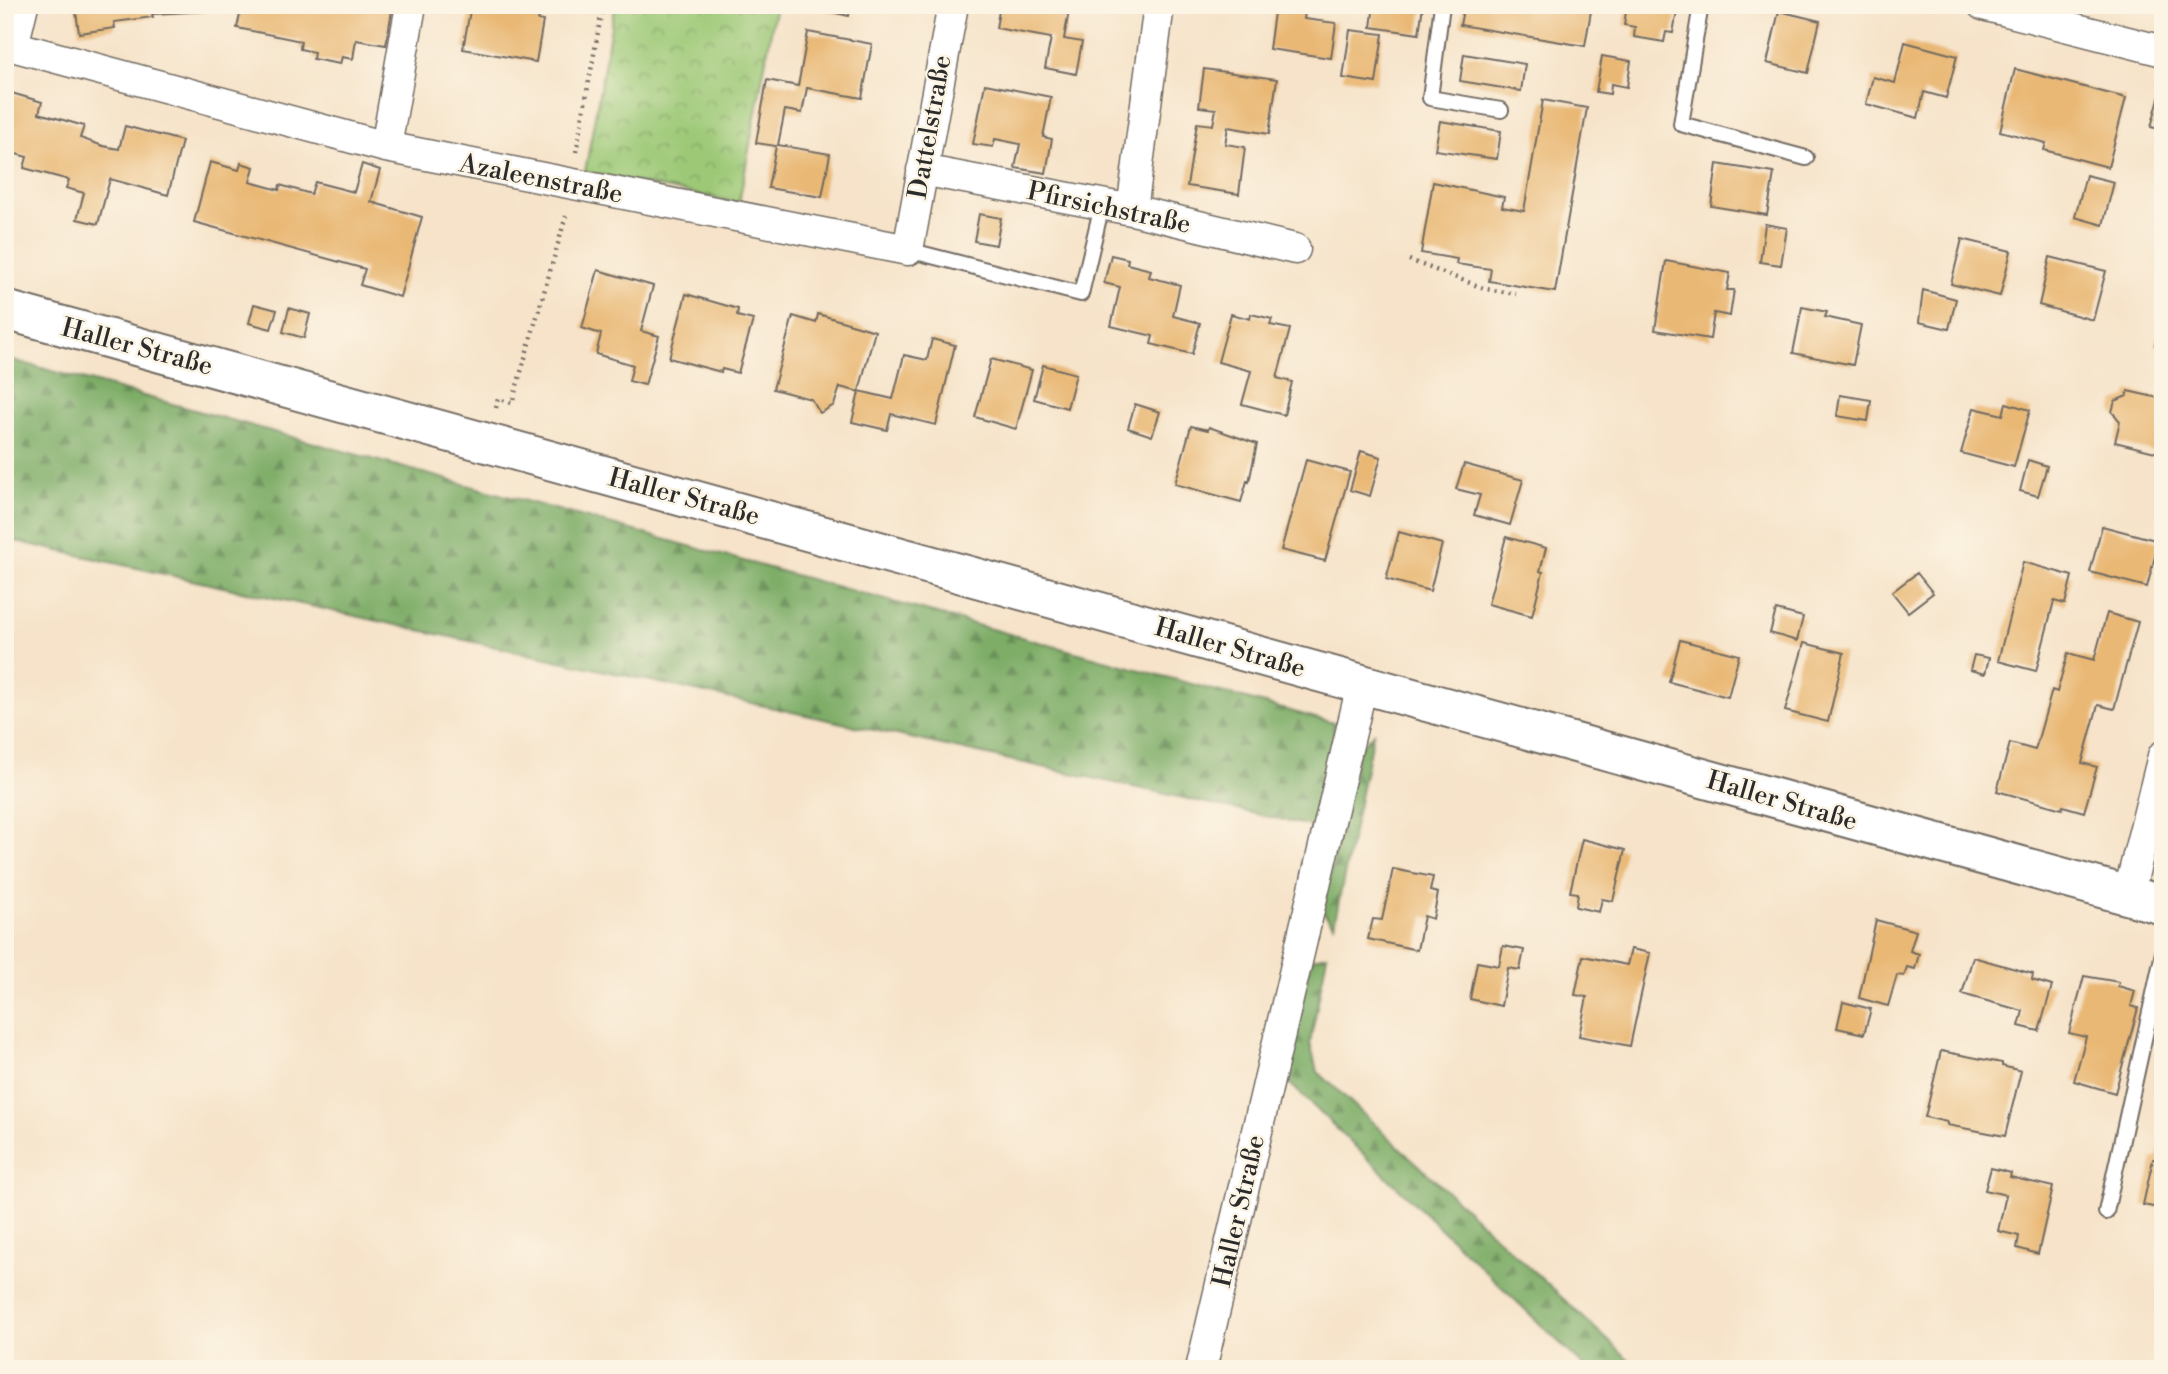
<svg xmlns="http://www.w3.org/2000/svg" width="2168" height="1374" font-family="'Libre Bodoni',serif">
<defs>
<pattern id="forest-firs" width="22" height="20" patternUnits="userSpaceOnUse" patternTransform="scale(1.75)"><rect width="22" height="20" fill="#7ead68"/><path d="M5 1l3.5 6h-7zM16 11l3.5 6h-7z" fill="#678d56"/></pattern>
<pattern id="park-crowns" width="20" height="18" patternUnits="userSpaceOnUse" patternTransform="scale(1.75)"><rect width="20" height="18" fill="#9dc977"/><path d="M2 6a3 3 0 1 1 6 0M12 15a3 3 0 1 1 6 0" fill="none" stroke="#80a362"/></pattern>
</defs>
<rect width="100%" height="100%" fill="#fcf5e5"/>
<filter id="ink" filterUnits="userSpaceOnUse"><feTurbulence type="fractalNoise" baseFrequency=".0143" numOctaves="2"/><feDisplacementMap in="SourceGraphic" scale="14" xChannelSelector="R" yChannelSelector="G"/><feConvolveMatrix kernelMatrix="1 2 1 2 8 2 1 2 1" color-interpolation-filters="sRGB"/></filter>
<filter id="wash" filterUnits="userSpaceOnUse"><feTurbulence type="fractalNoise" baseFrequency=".00686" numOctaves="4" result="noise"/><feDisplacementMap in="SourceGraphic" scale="28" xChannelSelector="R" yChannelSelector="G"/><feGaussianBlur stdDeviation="1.57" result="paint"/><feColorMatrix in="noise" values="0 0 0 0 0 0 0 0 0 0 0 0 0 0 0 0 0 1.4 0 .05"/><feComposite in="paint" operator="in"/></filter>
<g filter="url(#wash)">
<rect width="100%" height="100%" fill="#f6e3c9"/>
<path fill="url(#forest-firs)" stroke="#546c4a" stroke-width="2" d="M 5,358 L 1334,723 L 1334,743 L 1315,827 L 5,539 Z
M 1373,734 L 1334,925 L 1322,911 L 1359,749 Z
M 1327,955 L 1310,1043 L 1317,1071 L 1639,1369 L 1587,1369 L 1284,1078 L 1312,958 Z"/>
<path fill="url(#park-crowns)" stroke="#647a51" stroke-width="2" d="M 615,5 L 776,5 L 739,203 L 585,172 Z"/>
<g id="blocks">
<path fill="#e9b875" d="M 75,5 L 207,5 L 208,11 L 152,14 L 153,17 L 114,22 L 115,28 L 79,33 Z
M 242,5 L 362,7 L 393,5 L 386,45 L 356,40 L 353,59 L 342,57 L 340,64 L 313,59 L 314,52 L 300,49 L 301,41 L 237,28 Z
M 471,5 L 541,5 L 538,20 L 543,21 L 536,62 L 463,49 Z
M 801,5 L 851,5 L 849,16 Z
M 1000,5 L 1070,5 L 1064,39 L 1082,42 L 1076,74 L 1045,68 L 1051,38 L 996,28 Z
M 1275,5 L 1306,5 L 1304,19 L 1336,23 L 1331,58 L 1269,49 Z
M 1374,5 L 1423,5 L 1419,34 L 1371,27 Z
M 1464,5 L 1592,5 L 1585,46 L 1460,25 Z
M 1627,5 L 1678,5 L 1673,33 L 1666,32 L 1664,42 L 1634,37 L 1635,27 L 1624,25 Z
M 1779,11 L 1820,21 L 1808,73 L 1767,63 Z
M 1350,30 L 1383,34 L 1376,83 L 1343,78 Z
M 808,32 L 872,44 L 862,98 L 807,88 L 802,113 L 785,110 L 778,145 L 830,154 L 822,197 L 768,188 L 776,146 L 756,143 L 767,80 L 798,86 Z
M 1905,42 L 1957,56 L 1946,98 L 1924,92 L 1918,118 L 1866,104 L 1873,77 L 1895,83 Z
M 1464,54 L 1525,64 L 1521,91 L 1460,81 Z
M 1602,56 L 1631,61 L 1627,87 L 1611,84 L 1610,94 L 1596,92 Z
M 1204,69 L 1277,79 L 1269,134 L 1228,127 L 1225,144 L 1245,147 L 1239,194 L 1187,186 L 1197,123 L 1213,125 L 1216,109 L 1199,107 Z
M 2015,69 L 2126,98 L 2108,167 L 2044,150 L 2046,143 L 2000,131 Z
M 985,84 L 1051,97 L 1043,137 L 1052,139 L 1046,173 L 1015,168 L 1020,144 L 995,139 L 993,147 L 973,144 Z
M 5,91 L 42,102 L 39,113 L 84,126 L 80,138 L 103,146 L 119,149 L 125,126 L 182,141 L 168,195 L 110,179 L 98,224 L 77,219 L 84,193 L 66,188 L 69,180 L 24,168 L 27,157 L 5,151 Z
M 2159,98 L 2163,100 L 2163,130 L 2151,127 Z
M 1543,100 L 1587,108 L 1555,292 L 1489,281 L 1491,269 L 1456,264 L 1457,259 L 1421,253 L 1433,182 L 1504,197 L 1502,207 L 1524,211 Z
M 1440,121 L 1501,131 L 1497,159 L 1435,150 Z
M 210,162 L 239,170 L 241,163 L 254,167 L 250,182 L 279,190 L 280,185 L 311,194 L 315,182 L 354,192 L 362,164 L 380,170 L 371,202 L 422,217 L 400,297 L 360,285 L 365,269 L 194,222 Z
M 1717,164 L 1774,173 L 1767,215 L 1711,206 Z
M 2086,175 L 2114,182 L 2103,225 L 2075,217 Z
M 979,214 L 1001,218 L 996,245 L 974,241 Z
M 1765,224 L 1787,228 L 1781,265 L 1760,262 Z
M 1962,239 L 2011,251 L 2000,296 L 1951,284 Z
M 1111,255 L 1128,259 L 1127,264 L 1151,270 L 1149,277 L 1180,285 L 1173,316 L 1200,323 L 1192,354 L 1151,344 L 1153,336 L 1111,326 L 1120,287 L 1104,283 Z
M 2050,257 L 2106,271 L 2093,320 L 2039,305 Z
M 1666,261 L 1730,273 L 1727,290 L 1734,290 L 1730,316 L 1714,313 L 1710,339 L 1655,330 Z
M 598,270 L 653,286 L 641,331 L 659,336 L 645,385 L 629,381 L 633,365 L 596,354 L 601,334 L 582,328 Z
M 1923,290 L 1956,299 L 1949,329 L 1919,322 Z
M 686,294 L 738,309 L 737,316 L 753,320 L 738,373 L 722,369 L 721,372 L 669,358 Z
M 254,304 L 277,310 L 271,329 L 249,323 Z
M 1802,307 L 1827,312 L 1825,317 L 1861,325 L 1853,365 L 1793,353 Z
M 289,308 L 310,314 L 304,338 L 283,332 Z
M 818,314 L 875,331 L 859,391 L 893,399 L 904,355 L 927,360 L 932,339 L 955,345 L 936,425 L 891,414 L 887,430 L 852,422 L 859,392 L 840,387 L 834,405 L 820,413 L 811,399 L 773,389 L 793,316 L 816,323 Z
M 1231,314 L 1250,319 L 1251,314 L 1272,319 L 1270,325 L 1290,329 L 1277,378 L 1292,382 L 1284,415 L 1242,404 L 1251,371 L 1218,362 Z
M 2162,319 L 2163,319 L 2163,347 L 2155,345 Z
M 991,359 L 1032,370 L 1016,429 L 975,417 Z
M 1043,365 L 1076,374 L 1067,408 L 1034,399 Z
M 2128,391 L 2163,399 L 2163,454 L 2115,442 L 2120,421 L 2112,412 L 2115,401 L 2127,396 Z
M 1840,395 L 1871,400 L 1868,421 L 1837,416 Z
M 2006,403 L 2030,410 L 2014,467 L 1961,453 L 1974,408 L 2003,415 Z
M 1135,404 L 1160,412 L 1152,436 L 1128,428 Z
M 1191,426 L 1208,430 L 1209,427 L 1257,444 L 1249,482 L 1247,481 L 1241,502 L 1175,484 Z
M 1361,451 L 1381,457 L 1370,496 L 1350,490 Z
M 1306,460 L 1350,472 L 1325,561 L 1281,550 Z
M 2028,460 L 2047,466 L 2038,496 L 2020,491 Z
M 1464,464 L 1523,480 L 1510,525 L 1474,515 L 1480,495 L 1456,489 Z
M 2102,526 L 2159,541 L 2147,587 L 2090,572 Z
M 1399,532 L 1442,544 L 1430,591 L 1386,579 Z
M 1506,537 L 1546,548 L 1540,571 L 1543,572 L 1532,616 L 1488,604 Z
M 2023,562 L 2072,576 L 2065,604 L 2054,601 L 2036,671 L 1998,661 Z
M 1917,573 L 1933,593 L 1908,612 L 1892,592 Z
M 1776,610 L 1803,617 L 1797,641 L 1770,633 Z
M 2107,613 L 2138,622 L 2114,709 L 2098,705 L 2082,763 L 2097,767 L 2084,812 L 2063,806 L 2062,809 L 1997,791 L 2010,743 L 2035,750 L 2052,690 L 2057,692 L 2068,653 L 2094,660 Z
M 1680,640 L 1739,655 L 1728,697 L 1669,682 Z
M 1804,643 L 1844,653 L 1828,722 L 1785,711 Z
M 1974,655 L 1989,658 L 1985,674 L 1970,670 Z
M 1582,839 L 1625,850 L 1613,901 L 1602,899 L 1599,912 L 1576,907 L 1578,893 L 1570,892 Z
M 1393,869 L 1433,877 L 1430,891 L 1438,893 L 1433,919 L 1424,916 L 1417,950 L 1368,939 L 1373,919 L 1382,920 Z
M 1876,920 L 1916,931 L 1910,951 L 1919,954 L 1915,969 L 1907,967 L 1904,976 L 1897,975 L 1888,1006 L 1859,998 Z
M 1503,946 L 1524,950 L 1520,970 L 1508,968 L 1501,1006 L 1470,999 L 1477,962 L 1499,966 Z
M 1631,949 L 1650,953 L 1630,1046 L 1579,1036 L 1587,997 L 1575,995 L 1583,956 L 1627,965 Z
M 1973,957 L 2033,974 L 2032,980 L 2052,986 L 2039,1031 L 2019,1026 L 2023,1011 L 1962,994 Z
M 2084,976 L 2119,982 L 2118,986 L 2135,991 L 2131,1006 L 2138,1008 L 2115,1093 L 2074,1081 L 2086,1037 L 2069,1033 Z
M 1843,1002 L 1871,1009 L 1864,1034 L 1837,1028 Z
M 1941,1051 L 2002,1063 L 2002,1066 L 2021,1071 L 2005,1136 L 1947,1125 L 1947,1122 L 1925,1117 Z
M 2162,1137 L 2163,1137 L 2163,1209 L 2143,1205 L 2153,1159 L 2157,1159 Z
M 1991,1168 L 2011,1173 L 2010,1177 L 2053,1187 L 2038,1254 L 2017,1248 L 2019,1236 L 1998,1231 L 2006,1195 L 1985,1190 Z"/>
</g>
</g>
<g filter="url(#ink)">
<use href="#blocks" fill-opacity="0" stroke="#726b62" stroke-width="2"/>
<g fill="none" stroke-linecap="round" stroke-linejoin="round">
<g stroke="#726b62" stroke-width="18">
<path id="lane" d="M 1442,5 L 1430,98 L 1501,110
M 1701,5 L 1681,124 L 1806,158
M 908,250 L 1081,294 L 1102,205
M 2106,1212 L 2163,953"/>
</g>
<g stroke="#726b62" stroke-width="33">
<path id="street" d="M 1983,5 L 2163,51
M 5,44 L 386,147 L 908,250 L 953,5
M 13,46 L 23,5
M 386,147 L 411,5
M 922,170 L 1132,210 L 1295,249
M 1132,210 L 1159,5
M 2128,896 L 2163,756
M 1201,1369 L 1362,685"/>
</g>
<g stroke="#726b62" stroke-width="42">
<path id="secondary" d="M 5,310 L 2163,905"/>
</g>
<path stroke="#726b62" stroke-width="4.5" stroke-dasharray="2 5" stroke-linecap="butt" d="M 576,152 L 603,5
M 1409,260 L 1486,289 L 1516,294
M 496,408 L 498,399 L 512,403 L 566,216"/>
<use href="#lane" stroke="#fff" stroke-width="14"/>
<use href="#street" stroke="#fff" stroke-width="30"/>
<use href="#secondary" stroke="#fff" stroke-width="38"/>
</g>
</g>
<g text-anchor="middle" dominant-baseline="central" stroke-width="5" stroke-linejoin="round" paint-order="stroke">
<g font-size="26" fill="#2b2b2b" stroke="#fcf5e5">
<text transform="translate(930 127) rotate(-80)">Dattelstraße</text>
<text transform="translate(541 179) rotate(11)">Azaleenstraße</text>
<text transform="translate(1109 208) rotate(12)">Pfirsichstraße</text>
<text transform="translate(137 347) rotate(15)">Haller Straße</text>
<text transform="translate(684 497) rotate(15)">Haller Straße</text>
<text transform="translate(1230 648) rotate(16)">Haller Straße</text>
<text transform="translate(1782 801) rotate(16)">Haller Straße</text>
<text transform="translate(1239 1211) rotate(-77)">Haller Straße</text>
</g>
</g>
<rect width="2168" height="1374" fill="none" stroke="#fcf5e5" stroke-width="28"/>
</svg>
